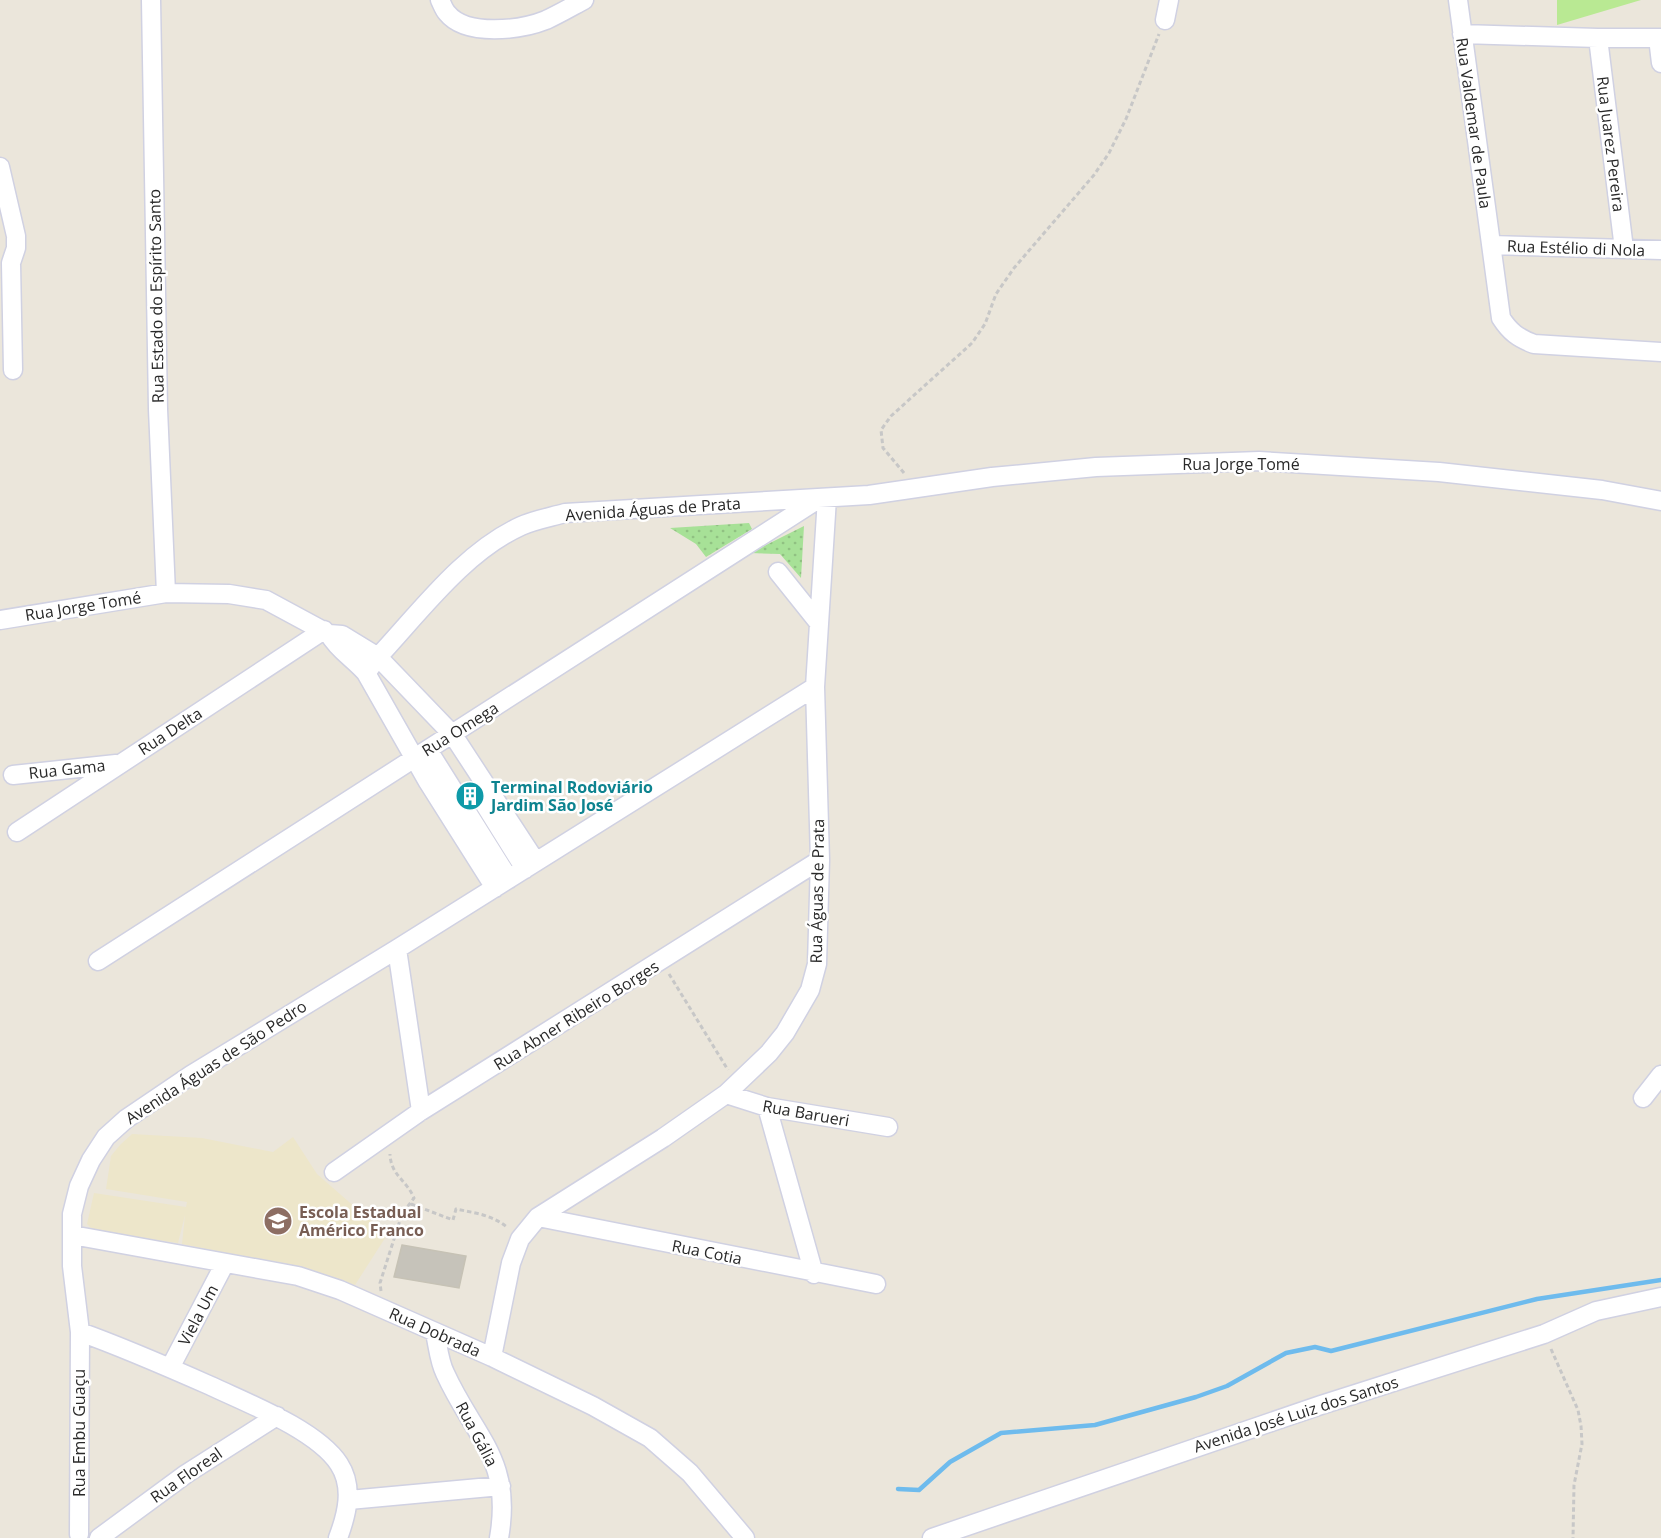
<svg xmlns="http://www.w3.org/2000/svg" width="1661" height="1538" font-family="'Open Sans',sans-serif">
<defs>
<pattern id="grass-dots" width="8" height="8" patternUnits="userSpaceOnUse" patternTransform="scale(1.5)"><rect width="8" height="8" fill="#a7e197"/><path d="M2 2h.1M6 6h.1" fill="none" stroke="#90c182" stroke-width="1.8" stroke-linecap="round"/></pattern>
</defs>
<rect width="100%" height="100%" fill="#ebe6db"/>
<path fill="#ede6ca" d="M 132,1134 L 202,1138 L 273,1152 L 293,1137 L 317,1174 L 387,1235 L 355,1285 L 273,1263 L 182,1244 L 185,1215 L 178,1243 L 94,1231 L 87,1224 L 94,1193 L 186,1207 L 187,1202 L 106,1189 L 111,1156 L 120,1145 Z"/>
<path fill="url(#grass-dots)" d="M 749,523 L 752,529 L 706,557 L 696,544 L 670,528 Z
M 804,526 L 801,578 L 780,554 L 750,553 Z"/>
<path fill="#b9e993" d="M 1557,0 L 1641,0 L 1557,25 Z"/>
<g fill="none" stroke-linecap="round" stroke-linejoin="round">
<path stroke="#6ebbed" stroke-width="4.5" d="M 898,1489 L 919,1490 L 950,1462 L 1001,1433 L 1095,1425 L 1196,1397 L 1227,1386 L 1286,1353 L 1315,1347 L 1331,1351 L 1537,1299 L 1661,1280"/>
</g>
<path fill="#c6c3ba" stroke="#c6c2b5" stroke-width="1.5" d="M 402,1245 L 466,1256 L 459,1288 L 394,1277 Z"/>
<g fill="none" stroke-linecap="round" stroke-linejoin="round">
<g stroke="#d0d1e2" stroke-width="21">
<path id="minor" d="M 151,0 L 158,409 L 166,593
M 440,0 C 442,4 444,10 447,13 C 466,37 521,30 546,20 C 559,14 571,7 584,0
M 1458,0 L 1501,318 C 1510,332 1518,338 1534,344 L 1661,352
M 1165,20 L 1169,0
M 1462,34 L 1598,38 L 1661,38
M 1598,38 L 1624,249
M 1658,38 L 1661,63
M 0,167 L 16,236 L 16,248 L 11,263 L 13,370
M 1491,245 L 1661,250
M 778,572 L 818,622
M 0,620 L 166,593 L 229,594 L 266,600 L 329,634 L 342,635 L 378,657 L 453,735 L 536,862
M 329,634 C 338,650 354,659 366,673 L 428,782 L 495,888
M 366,673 L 378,657 C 420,612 464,552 521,526 C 534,520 551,517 565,513 L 869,495 L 992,477 L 1096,467 L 1259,461 L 1439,472 L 1602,490 L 1661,501
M 428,750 L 509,879
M 13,775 L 116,764
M 477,792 L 525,869
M 17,832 L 324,630
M 397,949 L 421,1111
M 98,961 L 820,498
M 726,1094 L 767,1107 L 888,1127
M 1643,1098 L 1661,1075
M 767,1107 L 814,1274
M 334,1172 L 421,1111 L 820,860
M 538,1217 L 876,1284
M 72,1235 L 298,1276 L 340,1290 L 492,1357 L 593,1406 L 650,1438 L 690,1473 L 745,1538
M 80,1332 C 125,1348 168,1367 211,1386 C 247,1403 317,1430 339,1464 C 354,1487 347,1514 338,1538
M 435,1333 C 438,1346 439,1361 445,1373 C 474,1437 513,1459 499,1538
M 492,1357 L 511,1263 L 520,1239 L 538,1217 L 663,1138 L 726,1094 L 769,1053 L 785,1033 L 810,990 L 817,964 L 820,860 L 815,687 L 827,498
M 170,1368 L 225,1263
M 349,1500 L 501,1486
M 79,1534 L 80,1332 L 72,1266 L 72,1214 L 79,1186 L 91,1160 L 106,1137 L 126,1119 L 191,1075 L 397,949 L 815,687
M 99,1538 L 186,1474 L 277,1416
M 932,1538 L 1321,1405 L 1544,1334 L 1596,1311 L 1661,1297"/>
</g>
<path stroke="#c7c7c7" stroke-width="3" stroke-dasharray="4.5 3" stroke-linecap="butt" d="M 904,473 L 883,448 L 881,430 L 891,416 L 972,343 L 985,324 L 996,294 L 1014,268 L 1094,175 L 1109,153 L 1126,119 L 1159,34
M 669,974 L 728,1070
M 411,1204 L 453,1220 L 456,1209 C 475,1213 493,1215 508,1228
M 381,1291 L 380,1283 L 402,1214 L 414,1198 C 406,1179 391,1176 390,1154
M 1551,1349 L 1578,1410 L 1581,1426 L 1582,1444 L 1574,1485 L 1573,1538"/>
<use href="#minor" stroke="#fff" stroke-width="18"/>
</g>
<defs>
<g id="building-disc" transform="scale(1.5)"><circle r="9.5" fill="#0f9aa8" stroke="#fff"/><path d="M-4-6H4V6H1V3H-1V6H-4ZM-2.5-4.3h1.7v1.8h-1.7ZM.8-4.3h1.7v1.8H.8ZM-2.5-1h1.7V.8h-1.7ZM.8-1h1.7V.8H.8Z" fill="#fff"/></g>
<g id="school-disc" transform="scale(1.5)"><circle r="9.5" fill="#8d6e63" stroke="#fff"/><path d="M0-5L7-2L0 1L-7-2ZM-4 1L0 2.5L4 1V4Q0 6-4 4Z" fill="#fff"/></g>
</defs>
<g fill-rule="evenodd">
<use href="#building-disc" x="470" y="796"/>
<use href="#school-disc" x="278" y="1221"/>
</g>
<g text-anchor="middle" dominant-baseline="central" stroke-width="5" stroke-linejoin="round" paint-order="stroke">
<g font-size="16" fill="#292929" stroke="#fff">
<text transform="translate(1474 123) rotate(82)">Rua Valdemar de Paula</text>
<text transform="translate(1611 144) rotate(83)">Rua Juarez Pereira</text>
<text transform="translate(1576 248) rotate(2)">Rua Estélio di Nola</text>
<text transform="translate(156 296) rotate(-91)">Rua Estado do Espírito Santo</text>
<text x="1241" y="464">Rua Jorge Tomé</text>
<text transform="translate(653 509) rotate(-4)">Avenida Águas de Prata</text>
<text transform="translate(83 606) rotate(-9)">Rua Jorge Tomé</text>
<text transform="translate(460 729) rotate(-32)">Rua Omega</text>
<text transform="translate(170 731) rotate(-33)">Rua Delta</text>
<text transform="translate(67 769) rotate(-6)">Rua Gama</text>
<text transform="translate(817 891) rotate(-89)">Rua Águas de Prata</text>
<text transform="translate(576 1015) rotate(-32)">Rua Abner Ribeiro Borges</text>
<text transform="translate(216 1062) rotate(-33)">Avenida Águas de São Pedro</text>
<text transform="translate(806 1113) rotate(10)">Rua Barueri</text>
<text transform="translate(707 1252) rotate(11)">Rua Cotia</text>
<text transform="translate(198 1315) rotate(-62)">Viela Um</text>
<text transform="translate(435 1332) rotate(24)">Rua Dobrada</text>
<text transform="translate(1296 1414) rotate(-18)">Avenida José Luiz dos Santos</text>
<text transform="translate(79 1433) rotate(-90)">Rua Embu Guaçu</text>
<text transform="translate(477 1434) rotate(62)">Rua Gália</text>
<text transform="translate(186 1475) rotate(-35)">Rua Floreal</text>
</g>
<g font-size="16" font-weight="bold" fill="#0d838f" stroke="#fff" text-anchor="start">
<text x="491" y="787">Terminal Rodoviário<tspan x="491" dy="18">Jardim São José</tspan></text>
</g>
<g font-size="16" font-weight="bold" fill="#785e54" stroke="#fff" text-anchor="start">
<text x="299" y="1212">Escola Estadual<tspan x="299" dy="18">Américo Franco</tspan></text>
</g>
</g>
</svg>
